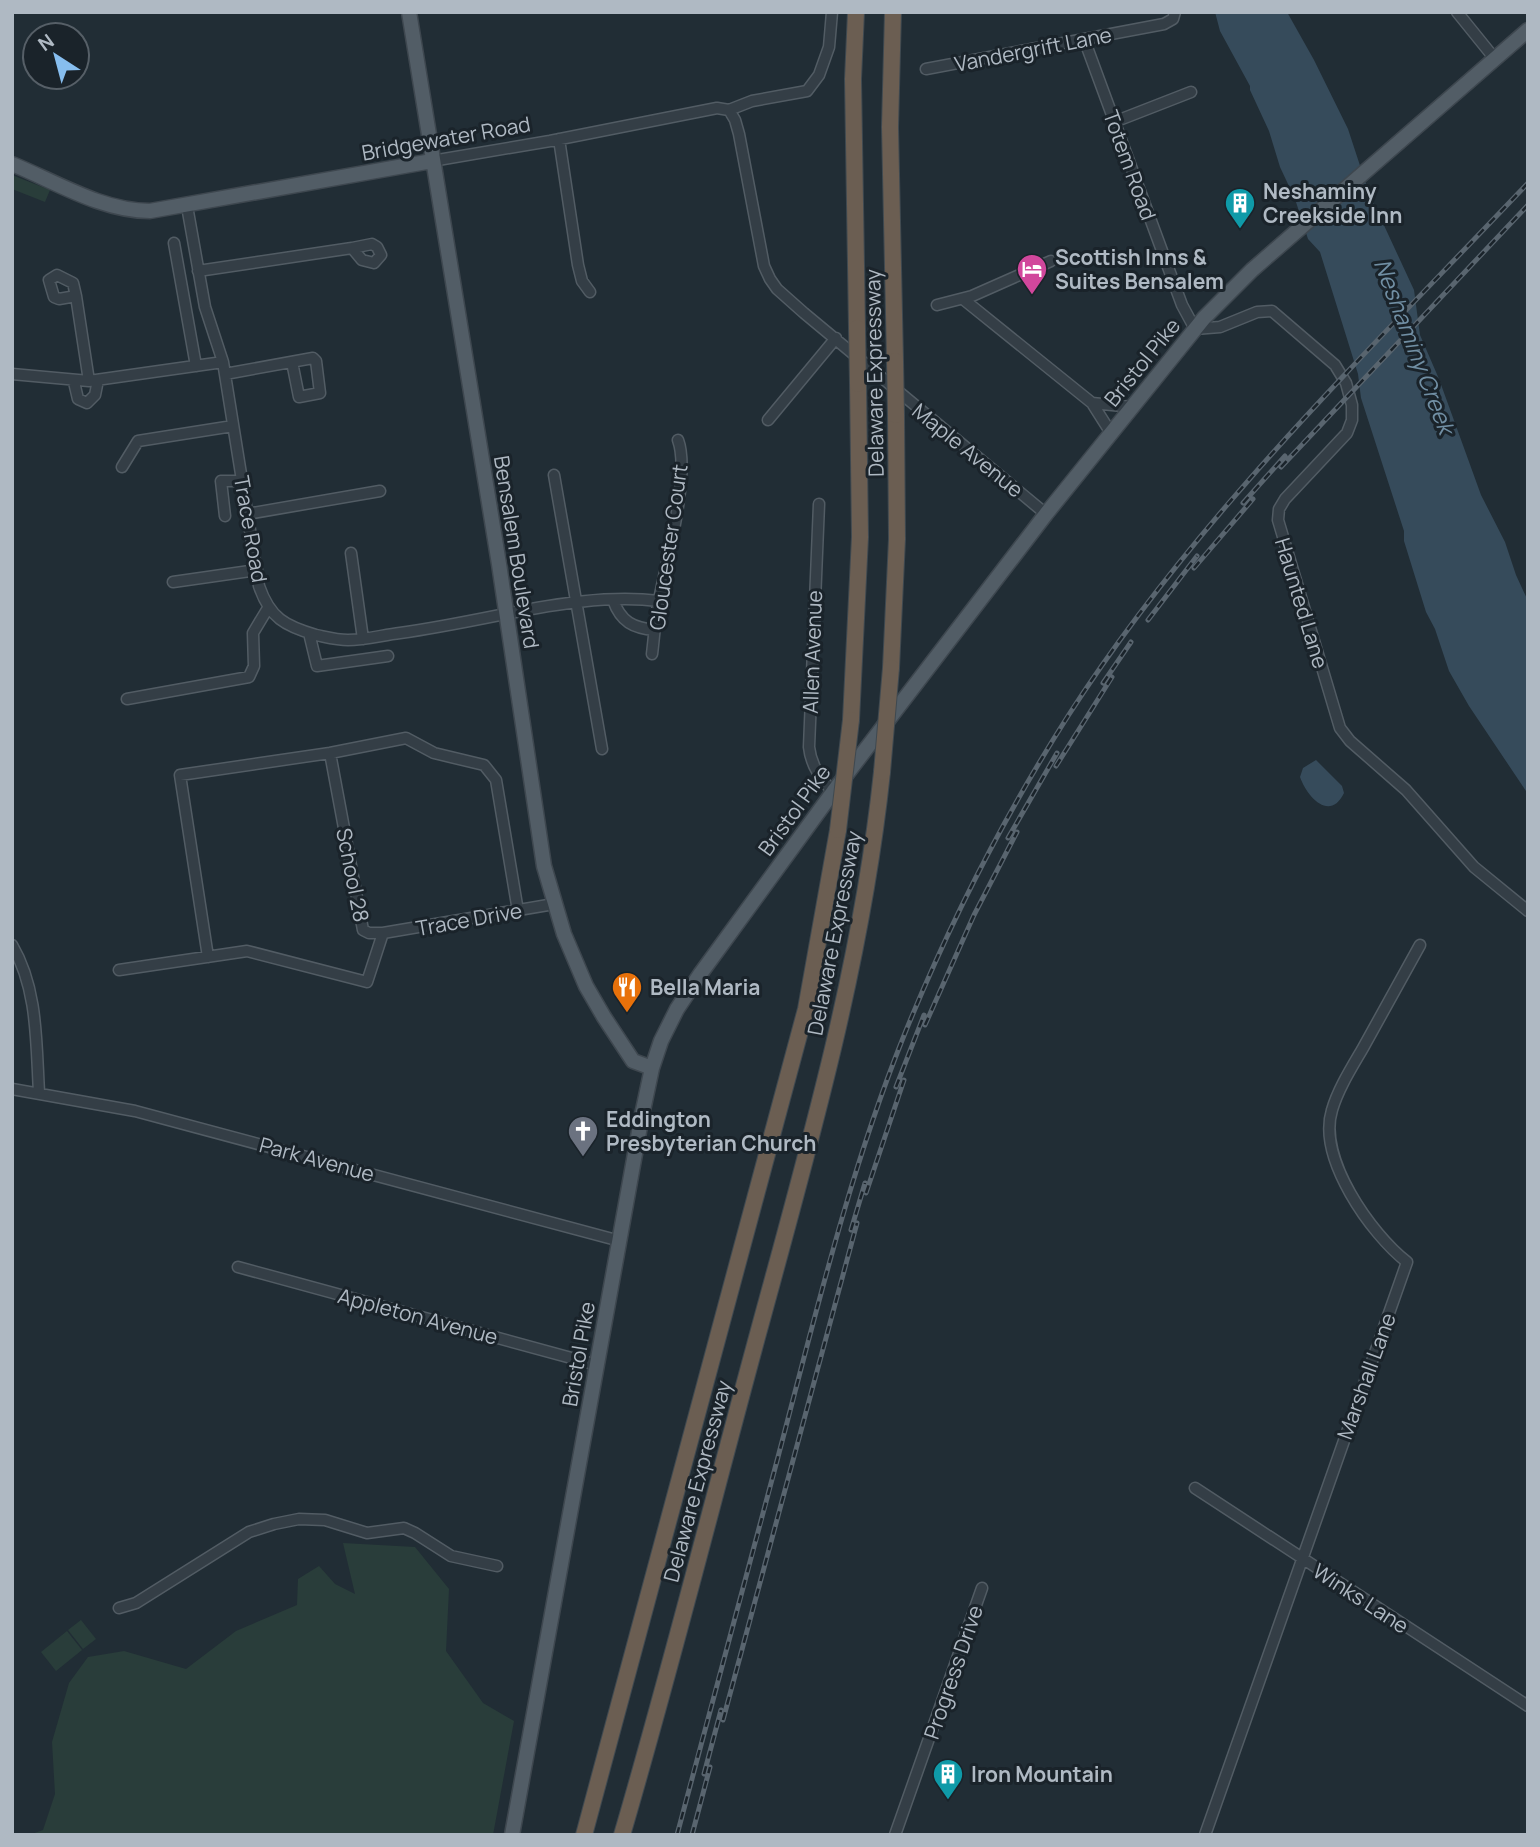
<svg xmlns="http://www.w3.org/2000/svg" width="1540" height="1847" font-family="Manrope,sans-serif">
<rect width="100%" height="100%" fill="#212d35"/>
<path fill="#293d3a" d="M 12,175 L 50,190 L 45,202 L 12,189 Z
M 343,1543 L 415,1547 L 449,1589 L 446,1651 L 483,1703 L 514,1721 L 493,1835 L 29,1835 L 43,1830 L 55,1794 L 52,1742 L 69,1683 L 88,1657 L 124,1651 L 186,1669 L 236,1631 L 297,1605 L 298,1579 L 319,1566 L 335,1584 L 355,1594 Z
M 81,1620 L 96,1639 L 83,1649 L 68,1630 Z
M 67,1631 L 82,1650 L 56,1671 L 41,1652 Z"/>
<path fill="#364b5b" d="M 1215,12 L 1287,12 L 1314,60 L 1348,129 L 1369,193 L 1414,290 L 1420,335 L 1439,379 L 1481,495 L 1505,542 L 1516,575 L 1528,601 L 1528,794 L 1469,706 L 1449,671 L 1435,629 L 1426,612 L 1404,541 L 1404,531 L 1361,398 L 1358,374 L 1320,252 L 1308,239 L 1295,199 L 1280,167 L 1269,131 L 1250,90 L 1250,86 L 1220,31 Z
M 1316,760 L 1342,786 L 1344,793 C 1330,822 1307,797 1300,777 L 1303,768 Z"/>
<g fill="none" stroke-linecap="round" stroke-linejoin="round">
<g stroke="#525c64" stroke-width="13">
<path id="minor" d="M 1457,12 L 1495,59
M 1084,39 L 1182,305 L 1195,329 L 1220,327 L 1257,312 L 1272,311 L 1335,365 L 1346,383 L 1352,405 L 1352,420 L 1347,433 L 1285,499 L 1279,509 L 1278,520 L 1340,728 L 1350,741 L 1406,790 L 1474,867 L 1528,911
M 926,69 L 1164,24 L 1173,19 L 1175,12
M 729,110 L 735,120 L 739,134 L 764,266 L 770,279 L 777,289 L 804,313 L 1046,514
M 1114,122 L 1191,92
M 559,139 L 578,265 L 582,281 L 590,292
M 432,161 L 550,141 L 717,108 L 729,110 L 752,101 L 807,91 L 819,75 L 829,47 L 832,12
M 187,206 L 205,307 L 223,362 L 259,586 C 270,618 285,626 316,635 C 326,637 337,640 348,640 C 365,640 383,635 400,633 C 436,628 470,621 505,614 C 555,604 609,595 659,601
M 174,243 L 196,366
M 372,244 L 377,247 L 381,255 L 374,263 L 362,260 L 352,248 Z
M 198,271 L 352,248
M 76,296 L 59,299 L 54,297 L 49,280 L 57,275 L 73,283 L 76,296 L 89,381
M 963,299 L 1092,403 L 1111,433
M 937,305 L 972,296 L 1051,261
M 12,374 L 89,381 L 223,362
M 225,374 L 313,358 L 316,361 L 320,393 L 299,397 L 292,362
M 74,382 L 78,399 L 87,403 L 95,395 L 98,380
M 1092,403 L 1132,407
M 768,420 L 836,338
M 122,467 L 138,441 L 233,426
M 554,475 L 602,749
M 819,504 L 809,747 C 811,766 821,779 833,792
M 247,514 L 380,491
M 225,516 L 221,481 L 242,481
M 351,553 L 363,639
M 173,582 L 257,570
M 613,600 C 621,622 633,628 655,630
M 309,633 L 317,666 L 388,656
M 652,654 C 654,638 655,621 658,605 C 665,567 691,475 678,440
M 127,699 L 249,677 L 254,666 L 253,633 L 268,608
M 383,933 L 554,904
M 12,945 C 38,989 36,1043 39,1092
M 208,957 L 180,775 L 330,753 L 406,738 L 434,753 L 484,765 L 496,780 L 518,911
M 119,970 L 247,951 L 367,982 L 383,933 L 369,933 L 363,930 L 330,753
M 12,1089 L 135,1111 L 620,1241
M 238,1267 L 597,1365
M 1195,1488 L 1528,1706
M 119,1608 L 136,1603 L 249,1532 L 274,1524 L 299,1519 L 325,1520 L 367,1533 L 404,1528 L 415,1533 L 451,1556 L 497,1566
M 895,1835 L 982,1588
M 1205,1835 L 1407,1262 C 1371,1234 1317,1158 1332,1110 C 1338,1089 1352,1067 1363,1048 C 1382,1013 1401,979 1420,945"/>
</g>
<g stroke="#3e474f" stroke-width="17">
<path id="major" d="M 409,12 L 499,564 L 544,866 L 564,934 L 586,986 L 604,1017 L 633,1061 L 652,1068
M 12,164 C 56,182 102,211 150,211 L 432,161
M 512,1835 L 642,1115 L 652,1068 L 661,1041 L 677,1009 L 701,973 L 833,792 L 1046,514 L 1204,318 L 1252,270 L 1528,30"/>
</g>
<g stroke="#3f4950" stroke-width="18">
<path id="highway" d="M 856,12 L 853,79 L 857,328
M 893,12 L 890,127 L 895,361
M 891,668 L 897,539 L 896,415
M 851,720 L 860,537 L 858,384
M 584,1835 L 806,1009 L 838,830
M 622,1835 C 671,1668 713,1499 759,1330 C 809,1146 862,963 882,772"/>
</g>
<use href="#minor" stroke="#343e46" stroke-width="10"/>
<use href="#major" stroke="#525d66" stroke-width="14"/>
<use href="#highway" stroke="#6b5e52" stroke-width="16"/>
<g stroke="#59656f" stroke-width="5">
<path id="rail" d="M 1281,467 L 1528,205
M 1243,503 L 1285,456
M 1194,568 L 1253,499
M 1148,620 L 1197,556
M 1103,683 L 1131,642
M 1056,766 L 1112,677
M 1008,838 L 1057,753
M 925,1025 L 974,915 L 1017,832
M 896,1087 L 924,1015
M 866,1193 L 904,1080
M 851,1230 L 865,1183
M 723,1720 L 857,1223
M 704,1774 L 721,1710
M 677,1835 C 710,1709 745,1583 778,1457 C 815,1317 849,1173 903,1038 C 948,926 1003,818 1068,716 C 1195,518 1367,353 1528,183
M 692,1835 L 710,1767"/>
</g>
<use href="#rail" stroke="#1a232a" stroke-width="2.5" stroke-dasharray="8" stroke-linecap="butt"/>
<g stroke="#3f4950" stroke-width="18" stroke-linecap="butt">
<path id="highway-bridge" d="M 857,328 L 858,384
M 895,361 L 896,415
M 882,772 L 891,668
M 838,830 L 851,720"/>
</g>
<use href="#highway-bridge" stroke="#6b5e52" stroke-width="16"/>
</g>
<defs>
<g id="building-pin" transform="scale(1.575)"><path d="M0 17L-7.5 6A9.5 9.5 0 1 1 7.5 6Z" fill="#0f9aa8" stroke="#1a232a"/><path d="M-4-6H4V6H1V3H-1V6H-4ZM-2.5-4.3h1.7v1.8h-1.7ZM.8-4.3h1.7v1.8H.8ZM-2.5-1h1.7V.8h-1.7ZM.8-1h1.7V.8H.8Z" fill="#fff"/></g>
<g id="hotel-pin" transform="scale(1.575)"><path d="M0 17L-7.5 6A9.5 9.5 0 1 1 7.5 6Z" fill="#d1479c" stroke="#1a232a"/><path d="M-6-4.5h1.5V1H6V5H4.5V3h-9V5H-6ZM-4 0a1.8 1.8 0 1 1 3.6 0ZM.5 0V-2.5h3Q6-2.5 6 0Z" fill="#fff"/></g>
<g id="restaurant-pin" transform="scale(1.575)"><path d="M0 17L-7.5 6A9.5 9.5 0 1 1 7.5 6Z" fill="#e8710a" stroke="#1a232a"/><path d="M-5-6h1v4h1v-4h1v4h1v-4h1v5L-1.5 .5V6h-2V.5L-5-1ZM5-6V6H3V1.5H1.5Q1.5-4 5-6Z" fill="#fff"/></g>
<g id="church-pin" transform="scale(1.575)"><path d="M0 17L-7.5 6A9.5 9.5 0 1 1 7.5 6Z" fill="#6b7280" stroke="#1a232a"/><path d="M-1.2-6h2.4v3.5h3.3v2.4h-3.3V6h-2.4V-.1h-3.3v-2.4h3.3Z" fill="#fff"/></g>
</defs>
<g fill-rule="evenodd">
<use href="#building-pin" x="1240" y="203"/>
<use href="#hotel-pin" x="1032" y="269"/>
<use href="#restaurant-pin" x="627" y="987"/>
<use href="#church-pin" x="583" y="1131"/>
<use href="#building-pin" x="948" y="1774"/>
</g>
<g text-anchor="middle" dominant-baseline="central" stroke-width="6" stroke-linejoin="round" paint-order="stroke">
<g font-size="21" fill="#afb9c3" stroke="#1a232a">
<text transform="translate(1033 49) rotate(-11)">Vandergrift Lane</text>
<text transform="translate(446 138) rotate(-10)">Bridgewater Road</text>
<text transform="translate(1130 165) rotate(70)">Totem Road</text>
<text transform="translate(1142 362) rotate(-51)">Bristol Pike</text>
<text transform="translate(874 373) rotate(-91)">Delaware Expressway</text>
<text transform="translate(968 450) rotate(39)">Maple Avenue</text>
<text transform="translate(251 529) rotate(80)">Trace Road</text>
<text transform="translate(668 547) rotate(-82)">Gloucester Court</text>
<text transform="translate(517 552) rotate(81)">Bensalem Boulevard</text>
<text transform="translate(1302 603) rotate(73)">Haunted Lane</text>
<text transform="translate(812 652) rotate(-88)">Allen Avenue</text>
<text transform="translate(794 810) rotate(-54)">Bristol Pike</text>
<text transform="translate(353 875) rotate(79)">School 28</text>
<text transform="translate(469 919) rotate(-10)">Trace Drive</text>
<text transform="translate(834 933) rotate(-79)">Delaware Expressway</text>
<text transform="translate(317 1159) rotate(15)">Park Avenue</text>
<text transform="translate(418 1316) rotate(15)">Appleton Avenue</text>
<text transform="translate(578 1354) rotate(-80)">Bristol Pike</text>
<text transform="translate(1366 1376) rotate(-70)">Marshall Lane</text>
<text transform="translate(697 1481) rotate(-75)">Delaware Expressway</text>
<text transform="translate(1361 1598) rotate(33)">Winks Lane</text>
<text transform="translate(953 1672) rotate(-71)">Progress Drive</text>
</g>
<g font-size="21" font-weight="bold" fill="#afb9c3" stroke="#1a232a" text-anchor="start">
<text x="1263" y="191">Neshaminy<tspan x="1263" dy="24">Creekside Inn</tspan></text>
<text x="1055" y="257">Scottish Inns &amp;<tspan x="1055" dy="24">Suites Bensalem</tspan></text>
<text x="650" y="987">Bella Maria</text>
<text x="606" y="1119">Eddington<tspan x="606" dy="24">Presbyterian Church</tspan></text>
<text x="971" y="1774">Iron Mountain</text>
</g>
<g font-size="23" font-style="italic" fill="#718fa4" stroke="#1a232a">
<text transform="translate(1415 346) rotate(69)">Neshaminy Creek</text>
</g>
</g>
<rect width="1540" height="1847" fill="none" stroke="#afb9c3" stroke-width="28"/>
<g transform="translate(56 56) rotate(324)"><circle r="33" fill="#1a232a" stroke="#565f67" stroke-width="2"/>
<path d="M0-5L12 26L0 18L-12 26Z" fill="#87beef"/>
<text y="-10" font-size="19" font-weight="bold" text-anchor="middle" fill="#afb9c3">N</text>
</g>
</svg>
